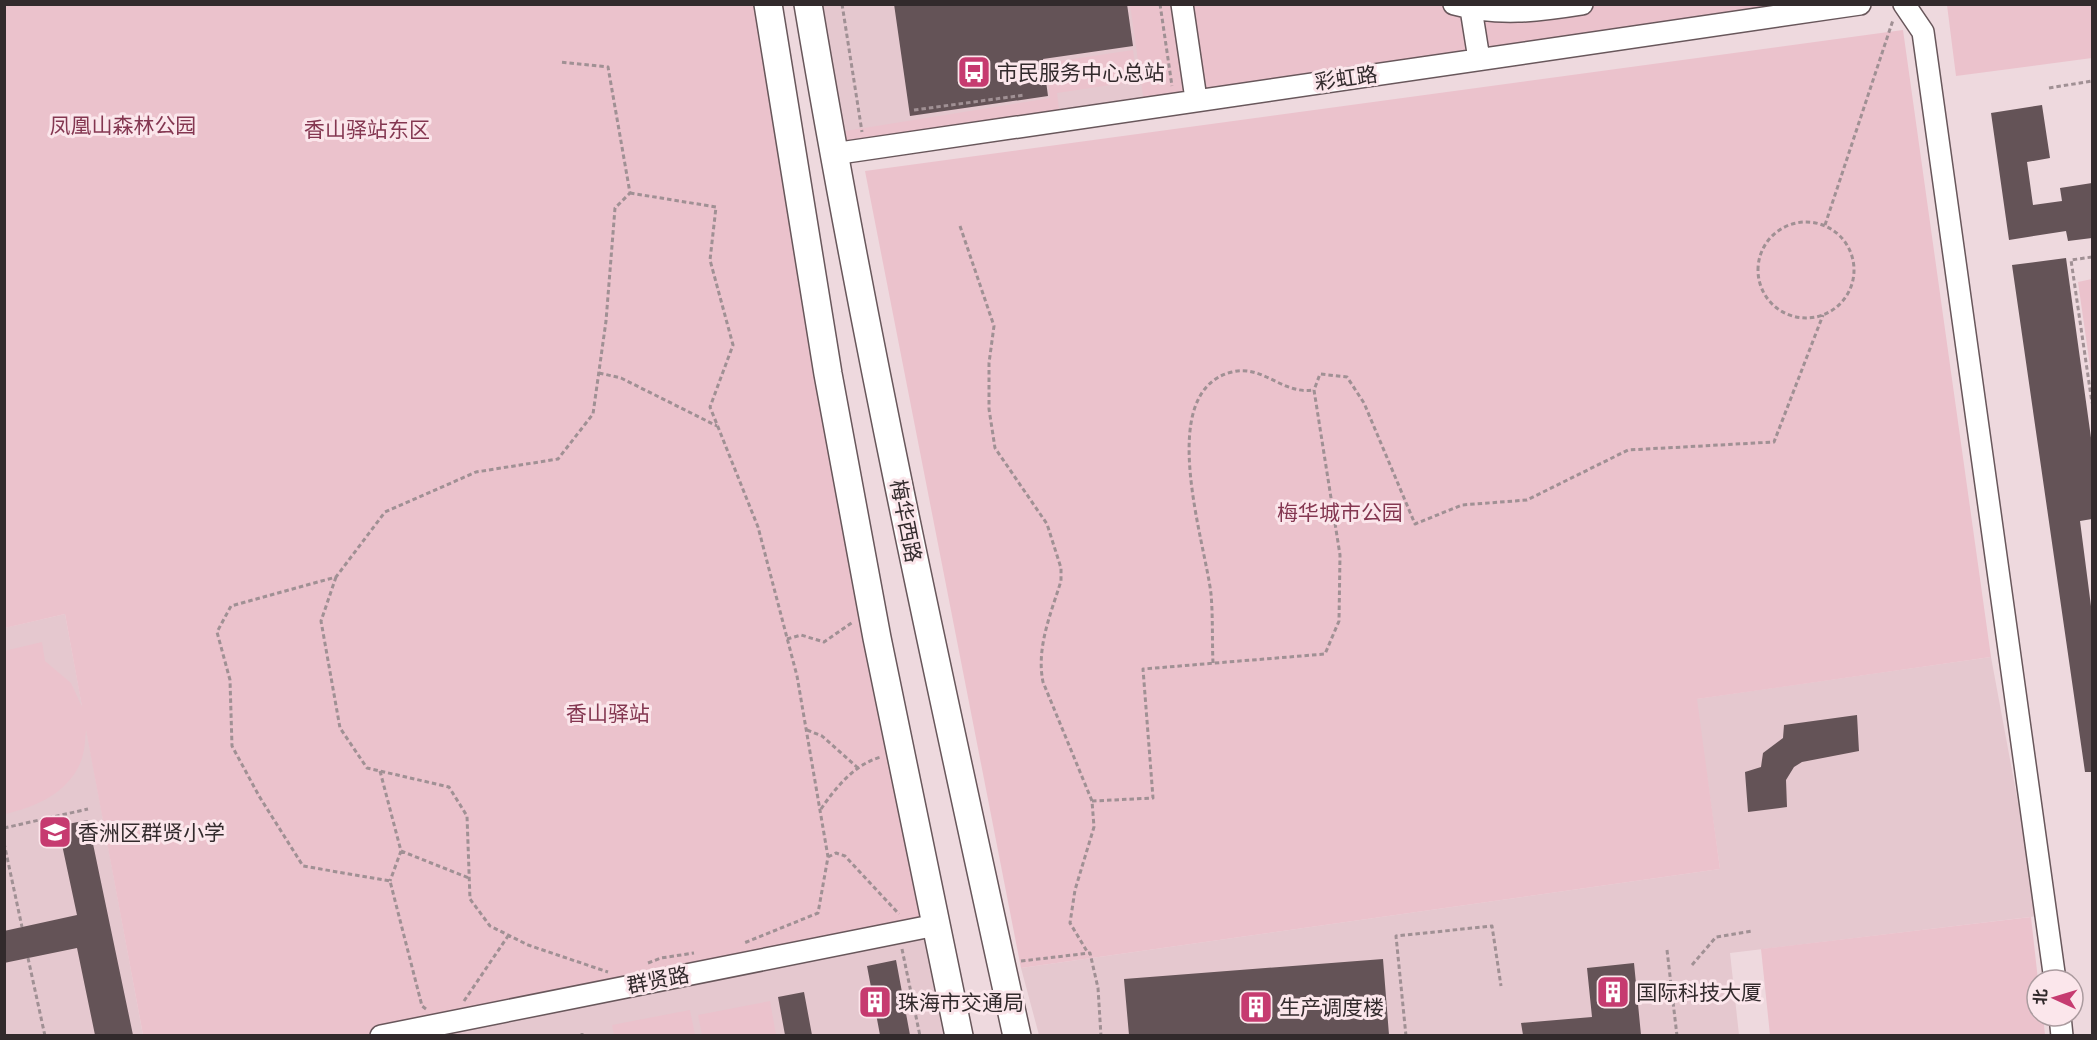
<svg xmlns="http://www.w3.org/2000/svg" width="2097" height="1040" font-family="Inter,'Noto Sans SC',sans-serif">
<rect width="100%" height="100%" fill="#eed9de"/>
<path fill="#e5c8cf" d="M 808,5 L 1182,5 L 1196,99 L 833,154 Z
M 65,614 L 143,1035 L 5,1035 L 4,628 Z
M 1991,657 L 2039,916 L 1730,953 L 1739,1035 L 1039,1035 L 1021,968 L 1720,869 L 1696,699 Z
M 936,926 L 958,1036 L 398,1036 Z"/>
<path fill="#ebc2cc" d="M 1182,4 L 1858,5 L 1196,99 Z
M 5,5 L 768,5 L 936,925 L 379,1035 L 143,1035 L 86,730 C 85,739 85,749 82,758 C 71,792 36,807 5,814 L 4,651 L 42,642 L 45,661 L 71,683 L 82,707 L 65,614 L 5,628 Z
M 1130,5 L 1178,5 L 1191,95 L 1144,102 Z
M 1947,5 L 2092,5 L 2092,58 L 1956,76 Z
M 1903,30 L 1991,657 L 1697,699 L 1720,869 L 1021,968 L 865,171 Z
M 1133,50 L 1137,81 L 1057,93 L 1060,116 L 836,150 L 833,133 L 1050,98 L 1046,63 Z
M 2092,279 L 2092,380 L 2078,282 Z
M 2031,917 L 2038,980 L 2037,1016 L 2043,1016 L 2045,1035 L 1770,1035 L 1761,949 Z
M 770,1001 L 776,1035 L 702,1035 L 698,1015 Z
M 690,1010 L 695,1035 L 614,1035 L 612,1025 Z"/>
<path fill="#645357" d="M 894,4 L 1127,4 L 1133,46 L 1043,59 L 1048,96 L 910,116 Z
M 2042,105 L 2050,158 L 2027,162 L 2033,205 L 2062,201 L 2060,188 L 2092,183 L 2092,238 L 2068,241 L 2066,231 L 2009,240 L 1991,113 Z
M 2066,258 L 2092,445 L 2092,519 L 2080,521 L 2092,614 L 2092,772 L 2085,772 L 2012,265 Z
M 1857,715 L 1859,751 L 1802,762 L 1794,767 L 1786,780 L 1787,807 L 1748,812 L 1745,772 L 1761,767 L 1763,753 L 1783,738 L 1784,725 Z
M 88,820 L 133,1035 L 95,1035 L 77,948 L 4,963 L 4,931 L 77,915 L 58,826 Z
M 1383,959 L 1389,1035 L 1129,1035 L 1124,979 Z
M 896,960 L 910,1035 L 880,1035 L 867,966 Z
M 1634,963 L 1641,1035 L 1523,1035 L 1521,1023 L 1592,1017 L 1587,968 Z
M 804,992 L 812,1035 L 785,1035 L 778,997 Z"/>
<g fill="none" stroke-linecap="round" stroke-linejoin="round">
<g stroke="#68575b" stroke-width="24">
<path id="minor" d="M 1182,4 L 1196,99
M 1454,4 C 1497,16 1539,11 1582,4
M 1904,4 L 1923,32 L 2055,980
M 1471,9 L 1479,59
M 833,154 L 1860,4
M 2060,1016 L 2062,1036
M 381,1036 L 936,925"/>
</g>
<g stroke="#68575b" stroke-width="30">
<path id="major" d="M 768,4 L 828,374 L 877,638 L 959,1036
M 808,4 C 866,350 942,693 1017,1036"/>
</g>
<path stroke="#a09094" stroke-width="3" stroke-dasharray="4.5 3" stroke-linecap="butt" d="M 842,4 L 862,132
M 1160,4 L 1172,86
M 2049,88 L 2092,81
M 914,110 L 1025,95
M 630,193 L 716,207 L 710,260 L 733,345 L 710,407 L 758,527 L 797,676 L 828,857 L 818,913 L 744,943
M1758 270a48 48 0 1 1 96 0a48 48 0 1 1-96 0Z
M 1825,225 L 1893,20
M 960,226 L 994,326 L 989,363 L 989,409 L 995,448 L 1047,524 L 1061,568 L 1061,581 C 1051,613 1036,648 1043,682 L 1092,801 L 1094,827 L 1075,890 L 1070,923 L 1088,953
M 2092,257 L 2071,260 L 2092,403
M 599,373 L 621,378 L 717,426
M 2091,564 L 2092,564
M 336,577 L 321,621 L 340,728 L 367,768 L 449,787 L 467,816 L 470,899 L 490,926 L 528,945 L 608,972
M 787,639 L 801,635 L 824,642 L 853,622
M 1213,663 C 1212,640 1213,617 1211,594 C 1205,541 1154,391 1232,372 C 1263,364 1282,395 1314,390
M 807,730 L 822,736 L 858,768
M 380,771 L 401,851 L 390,881
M 1092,801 L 1153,798 L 1143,669 L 1325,654 L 1339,621 L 1340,555 L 1314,390 L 1320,374 L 1347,377 L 1364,403 L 1415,524 L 1462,505 L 1527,500 L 1628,450 L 1774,442 L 1823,315
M 821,809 C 836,787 855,764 881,757
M 4,828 L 88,809
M 4,843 L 22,927
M 401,851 L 469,878
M 828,857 L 836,853 L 845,856 L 899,914
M 902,949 L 920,1036
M 1667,950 L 1677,1036
M 28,958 L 45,1036
M 1021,961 L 1090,953 L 1098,988 L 1101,1036
M 648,963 L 661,958 L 694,953
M 1692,965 L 1716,937 L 1752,931
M 464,1001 L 508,936
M 426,1009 L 422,1006 L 390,881 L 303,866 L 259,796 L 232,746 L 230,680 L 217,632 L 231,606 L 336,577 L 385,512 L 476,472 L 558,459 L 593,414 L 606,321 L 615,208 L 630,193 L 608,67 L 559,62
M 582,1033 L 582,1036
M 1406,1036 L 1396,936 L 1492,926 L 1501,986"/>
<use href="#minor" stroke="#fff" stroke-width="21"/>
<use href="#major" stroke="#fff" stroke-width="27"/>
</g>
<defs>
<g id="bus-square" transform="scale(1.725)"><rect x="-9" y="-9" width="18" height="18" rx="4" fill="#c63b70" stroke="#fbe6eb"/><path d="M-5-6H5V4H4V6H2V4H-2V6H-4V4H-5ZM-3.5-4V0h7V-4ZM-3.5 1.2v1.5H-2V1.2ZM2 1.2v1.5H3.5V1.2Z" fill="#fff"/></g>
<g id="school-square" transform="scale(1.725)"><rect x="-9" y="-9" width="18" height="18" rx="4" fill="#c63b70" stroke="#fbe6eb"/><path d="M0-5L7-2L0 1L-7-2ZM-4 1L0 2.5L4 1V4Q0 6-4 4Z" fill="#fff"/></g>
<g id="building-square" transform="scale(1.725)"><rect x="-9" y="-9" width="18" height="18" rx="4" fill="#c63b70" stroke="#fbe6eb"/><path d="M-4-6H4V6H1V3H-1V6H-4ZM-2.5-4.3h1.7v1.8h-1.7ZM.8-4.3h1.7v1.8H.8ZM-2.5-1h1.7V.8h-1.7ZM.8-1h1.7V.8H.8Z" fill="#fff"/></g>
</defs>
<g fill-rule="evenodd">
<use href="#bus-square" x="974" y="72"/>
<use href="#school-square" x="55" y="832"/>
<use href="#building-square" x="1613" y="992"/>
<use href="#building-square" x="875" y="1002"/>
<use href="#building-square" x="1256" y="1007"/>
</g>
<g text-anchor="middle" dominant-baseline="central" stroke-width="6" stroke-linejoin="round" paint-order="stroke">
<g font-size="21" fill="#322a2c" stroke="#fbe6eb" text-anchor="start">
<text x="997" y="72">市民服务中心总站</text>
<text x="78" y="832">香洲区群贤小学</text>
<text x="1636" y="992">国际科技大厦</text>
<text x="898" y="1002">珠海市交通局</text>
<text x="1279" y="1007">生产调度楼</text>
</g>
<g font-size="21" fill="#322a2c" stroke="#fbe6eb">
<text transform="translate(1346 78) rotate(-8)">彩虹路</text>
<text transform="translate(906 521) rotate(79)">梅华西路</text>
<text transform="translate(658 980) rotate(-11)">群贤路</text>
</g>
<g font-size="21" fill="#843751" stroke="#fbe6eb">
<text x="123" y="125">凤凰山森林公园</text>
<text x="367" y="129">香山驿站东区</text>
<text x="1340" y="512">梅华城市公园</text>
<text x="608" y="713">香山驿站</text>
</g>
</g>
<rect width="2097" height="1040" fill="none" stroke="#322a2c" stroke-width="12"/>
<g transform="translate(2055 998) rotate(274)"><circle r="28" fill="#fbe6eb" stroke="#ab9b9f" stroke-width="1.5"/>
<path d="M0-4.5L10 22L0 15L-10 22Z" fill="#c63b70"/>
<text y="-9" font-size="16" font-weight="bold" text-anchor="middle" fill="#322a2c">北</text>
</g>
</svg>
